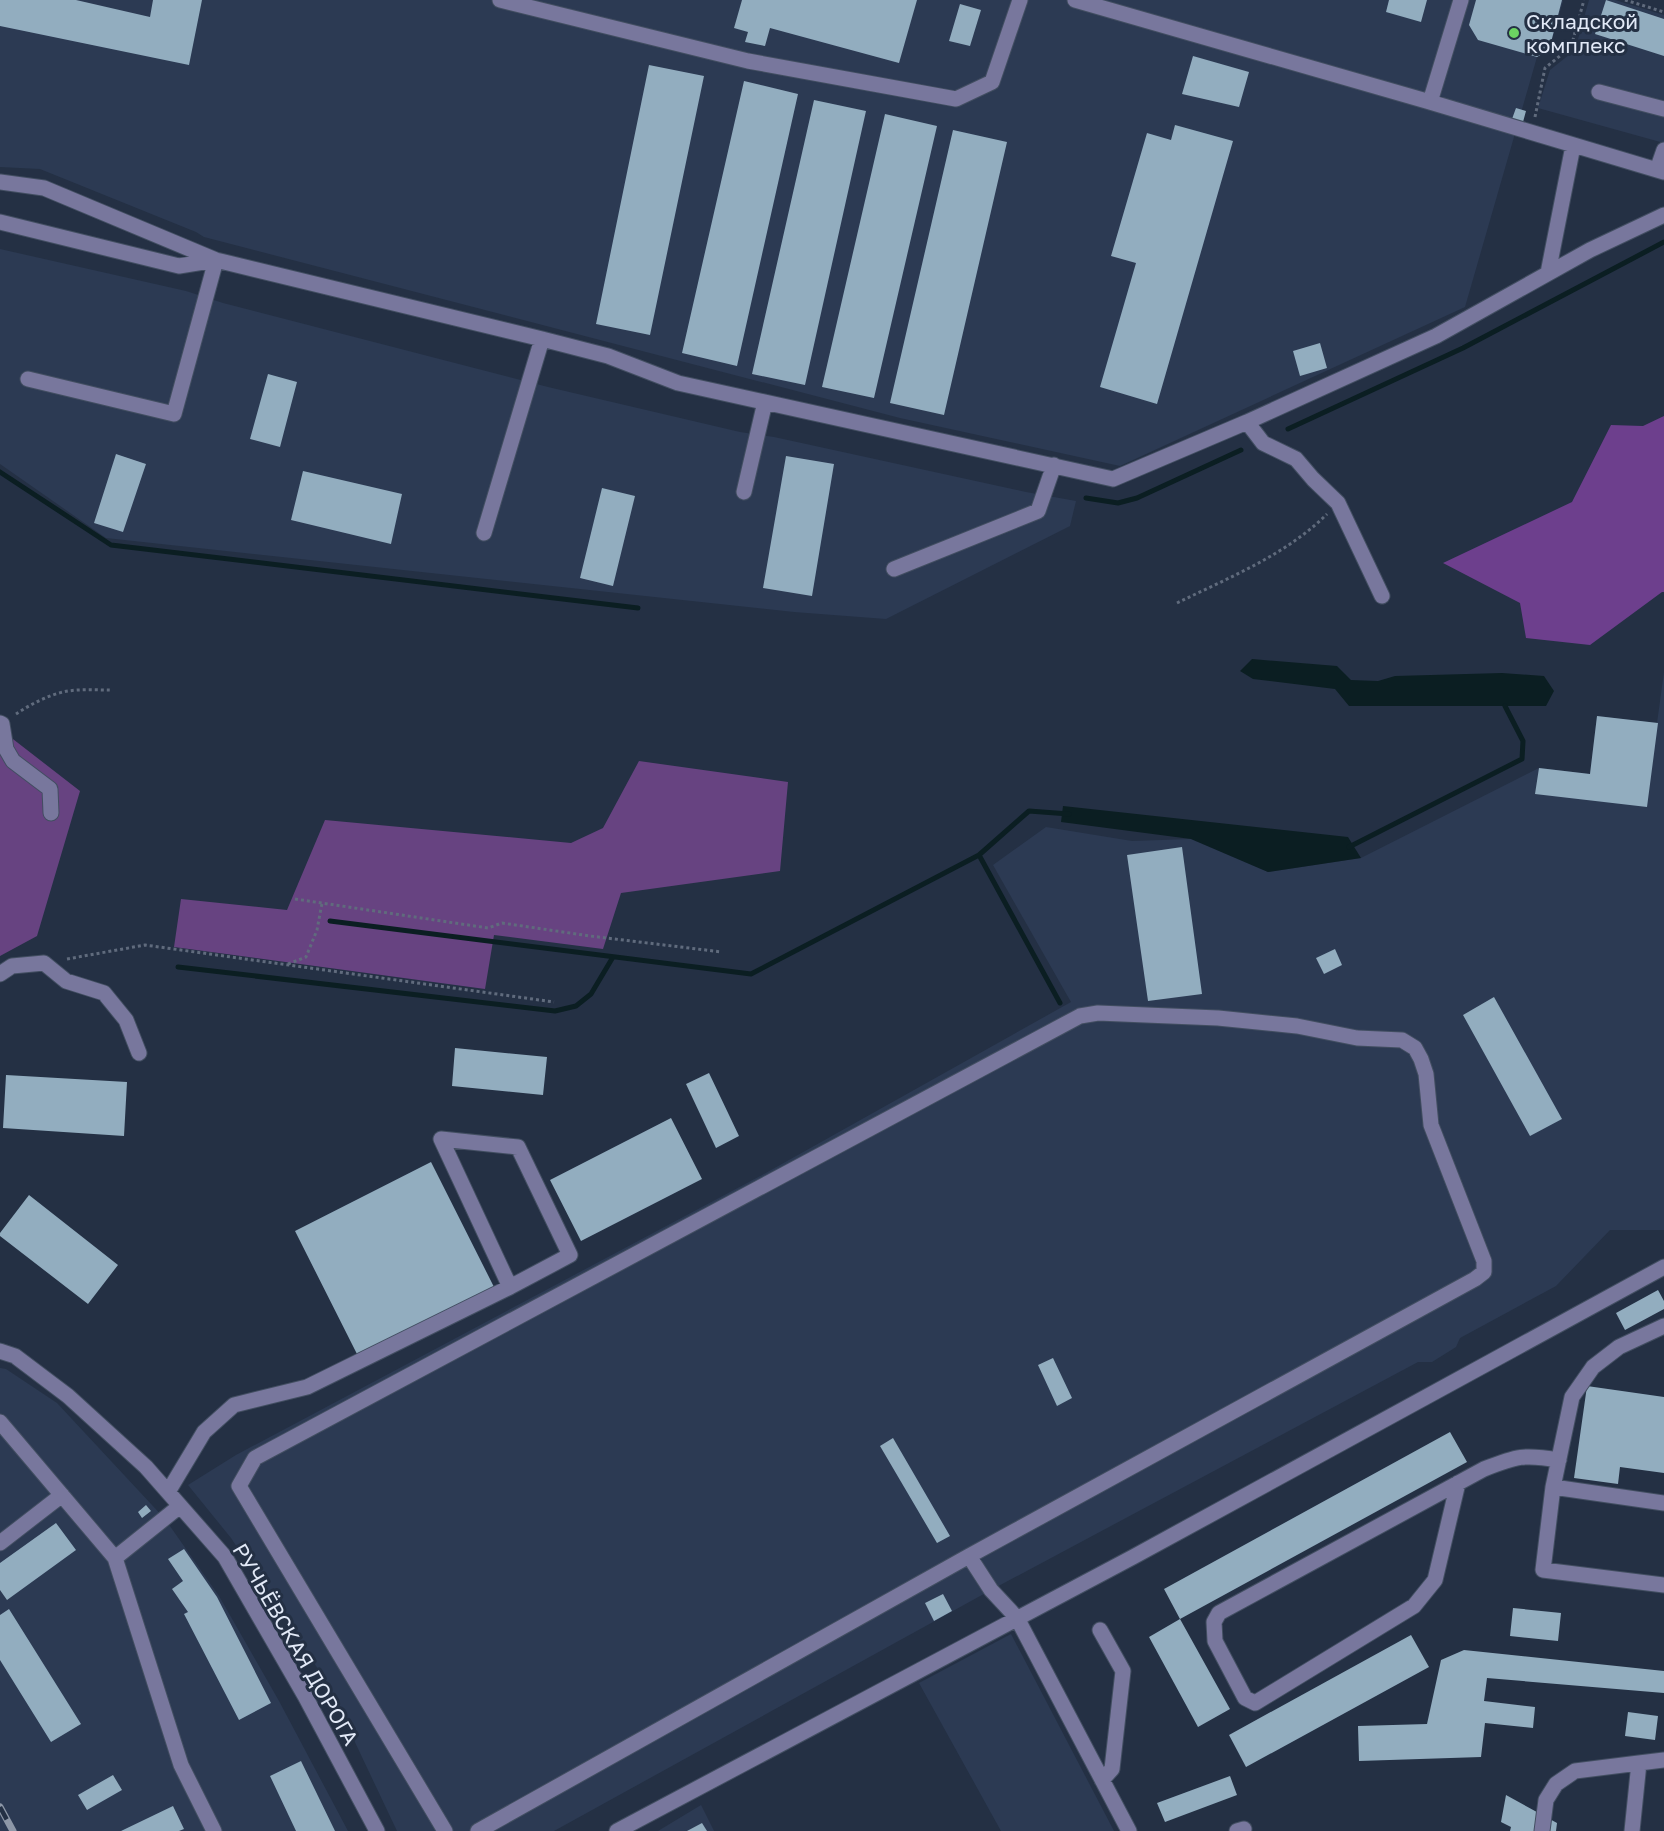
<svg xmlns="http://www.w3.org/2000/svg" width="1664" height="1831" font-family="'Golos Text',sans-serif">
<rect width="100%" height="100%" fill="#243044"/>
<path fill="#2c3a53" d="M 0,0 L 1562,0 L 1563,1 L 1549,50 L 1537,57 L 1465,307 L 1120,466 L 900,418 L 204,237 L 196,232 L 40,169 L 0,167 Z
M 1589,0 L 1615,0 L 1664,15 L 1664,143 L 1538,108 L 1550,70 L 1575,50 Z
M 0,249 L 186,291 L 223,303 L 548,387 L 740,432 L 774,437 L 1026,492 L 1076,501 L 1070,526 L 886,619 L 794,612 L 106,538 L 0,464 Z
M 1664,672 L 1664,1230 L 1610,1230 L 1556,1286 L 1460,1338 L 1456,1347 L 1432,1362 L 1418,1362 L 991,1590 L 554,1831 L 397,1831 L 326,1681 L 231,1538 L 188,1485 L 236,1455 L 764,1174 L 1071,1002 L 993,865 L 1046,827 L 1132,841 L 1191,839 L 1268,872 L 1361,858 L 1539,768 L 1590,774 L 1597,716 L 1657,723 Z
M 0,1368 L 6,1369 L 57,1403 L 165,1519 L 219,1596 L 279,1701 L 348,1831 L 0,1831 Z
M 1011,1634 L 1114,1831 L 1001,1831 L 919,1683 Z
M 701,1805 L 714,1831 L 658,1831 Z"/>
<path fill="#674381" d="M 0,729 L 80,791 L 37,936 L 0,956 Z
M 639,761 L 788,782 L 780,871 L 621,893 L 603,949 L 494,935 L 485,989 L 174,947 L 181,899 L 287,910 L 325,820 L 571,843 L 603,828 Z"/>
<path fill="#6d3f8d" d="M 1664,416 L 1664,592 L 1662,592 L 1590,645 L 1526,638 L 1520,603 L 1443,563 L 1572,502 L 1611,425 L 1643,426 Z"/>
<path fill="#0b1e22" d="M 1252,659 L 1337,666 L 1351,680 L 1378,681 L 1395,676 L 1502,673 L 1544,676 L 1554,691 L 1546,706 L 1349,706 L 1335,689 L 1253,679 L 1240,671 Z
M 1063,806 L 1348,837 L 1361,858 L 1268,872 L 1191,839 L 1061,822 Z"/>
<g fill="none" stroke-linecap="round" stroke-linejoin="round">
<path stroke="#0b1e22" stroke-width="5" d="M 1288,429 L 1463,348 L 1664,242
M 0,472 L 111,545 L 638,608
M 1086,498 L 1118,503 L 1137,498 L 1241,450
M 1349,847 L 1522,759 L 1523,741 L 1505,706
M 979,855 L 1029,811 L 1069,814
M 330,921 L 751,974 L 979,855 L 1060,1003
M 178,967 L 555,1011 L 576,1006 L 591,994 L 613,957"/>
</g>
<path fill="#92adbf" d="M 0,0 L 76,0 L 150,17 L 153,0 L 202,0 L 189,65 L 0,26 Z
M 742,0 L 917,0 L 899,63 L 770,28 L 765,46 L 745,42 L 748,32 L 734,28 Z
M 1389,0 L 1427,0 L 1421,22 L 1386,12 Z
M 1476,0 L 1562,0 L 1549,50 L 1537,57 L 1478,40 L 1469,25 Z
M 1606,0 L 1664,19 L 1664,56 L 1595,34 Z
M 960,4 L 981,10 L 970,46 L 949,41 Z
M 1193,56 L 1249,72 L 1239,107 L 1182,94 Z
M 649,65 L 704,76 L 650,335 L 596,324 Z
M 744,81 L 798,94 L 737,366 L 682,353 Z
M 814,100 L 866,111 L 805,385 L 752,374 Z
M 1516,108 L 1526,111 L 1523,122 L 1512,119 Z
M 885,114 L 937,126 L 874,398 L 822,387 Z
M 1175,125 L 1233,141 L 1157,404 L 1100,387 L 1136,263 L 1111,256 L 1147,133 L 1171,140 Z
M 953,130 L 1007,142 L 944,415 L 890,403 Z
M 1320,343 L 1327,368 L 1300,376 L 1293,351 Z
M 268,374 L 297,382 L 280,447 L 250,439 Z
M 116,454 L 146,464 L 123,532 L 94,523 Z
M 786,456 L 834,464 L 812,596 L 763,588 Z
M 303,471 L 402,494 L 391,544 L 291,520 Z
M 602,488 L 635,496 L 613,586 L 580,578 Z
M 1597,716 L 1658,723 L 1647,807 L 1535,794 L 1539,768 L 1590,774 Z
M 1182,847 L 1202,994 L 1148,1001 L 1127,855 Z
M 1335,949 L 1342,965 L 1324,974 L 1316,958 Z
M 1494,997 L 1562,1119 L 1530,1136 L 1463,1015 Z
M 455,1048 L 547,1057 L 543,1095 L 452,1086 Z
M 709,1073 L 739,1136 L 716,1148 L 686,1084 Z
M 6,1075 L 127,1082 L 124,1136 L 3,1128 Z
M 671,1118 L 702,1179 L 581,1241 L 550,1180 Z
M 431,1162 L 494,1287 L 358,1356 L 295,1231 Z
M 29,1195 L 118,1265 L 88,1304 L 0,1236 L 0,1233 Z
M 1658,1290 L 1664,1301 L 1664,1309 L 1625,1330 L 1616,1313 Z
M 1053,1358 L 1072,1398 L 1057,1406 L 1038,1365 Z
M 1587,1386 L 1664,1397 L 1664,1473 L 1620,1467 L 1618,1484 L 1574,1478 Z
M 1450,1432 L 1467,1462 L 1180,1619 L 1164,1589 Z
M 893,1438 L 950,1536 L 937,1543 L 880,1446 Z
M 146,1505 L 151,1511 L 142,1518 L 138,1512 Z
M 56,1523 L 76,1550 L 7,1600 L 0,1590 L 0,1563 Z
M 184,1549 L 217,1597 L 271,1703 L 239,1720 L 184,1614 L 188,1612 L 172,1589 L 183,1581 L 168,1559 Z
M 943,1594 L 952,1611 L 934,1621 L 925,1603 Z
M 1513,1608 L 1561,1613 L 1558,1641 L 1510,1636 Z
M 9,1609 L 81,1724 L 51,1742 L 0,1660 L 0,1615 Z
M 1180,1619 L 1230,1709 L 1198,1727 L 1149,1637 Z
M 1411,1635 L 1429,1667 L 1246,1767 L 1229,1735 Z
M 1464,1650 L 1664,1671 L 1664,1693 L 1487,1678 L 1484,1701 L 1535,1707 L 1533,1728 L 1485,1723 L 1481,1757 L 1359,1761 L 1358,1726 L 1427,1724 L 1441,1660 Z
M 1628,1712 L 1658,1716 L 1655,1740 L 1625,1736 Z
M 301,1761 L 335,1831 L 296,1831 L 270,1776 Z
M 113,1775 L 122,1790 L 87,1810 L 78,1795 Z
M 1230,1776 L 1237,1795 L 1165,1822 L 1157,1803 Z
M 1506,1795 L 1557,1823 L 1556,1831 L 1510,1831 L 1511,1827 L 1501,1822 Z
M 173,1806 L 184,1829 L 179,1831 L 121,1831 Z
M 702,1823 L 707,1831 L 687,1831 Z"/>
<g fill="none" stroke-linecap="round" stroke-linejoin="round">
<g stroke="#424e61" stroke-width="17">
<path id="minor" d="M 500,0 L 748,61 L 956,99 L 992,82 L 1020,0
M 1075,0 L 1430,102
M 1461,0 L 1430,102 L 1664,172
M 1599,92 L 1664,109
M 1657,170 L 1664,150
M 0,182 L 44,188 L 216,260 L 542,339 L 608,356 L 678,383 L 1113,479 L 1247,422 L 1436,336 L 1590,250 L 1664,215
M 0,222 L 179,266 L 216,260
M 1548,273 L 1573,146
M 28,379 L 174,414 L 216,260
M 1247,422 L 1263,443 L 1296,459 L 1313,479 L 1338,503 L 1382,596
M 744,492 L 765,402
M 484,533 L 542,339
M 894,569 L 1038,511 L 1054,465
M 0,723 L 2,724 L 6,749 L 13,761 L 50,789 L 51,813
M 0,974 L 12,966 L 44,963 L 66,981 L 104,993 L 126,1020 L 139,1053
M 441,1139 L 518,1147 L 570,1255 L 510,1287 Z
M 1664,1326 L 1619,1347 L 1593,1367 L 1572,1397 L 1553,1487 L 1543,1570 L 1664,1585
M 0,1351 L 15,1356 L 68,1396 L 146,1467 L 225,1557 L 305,1696 L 377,1831
M 0,1422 L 115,1558 L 181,1765 L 214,1831
M 1458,1483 L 1435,1580 L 1414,1606 L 1255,1703 L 1245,1698 L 1215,1641 L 1214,1622 L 1219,1613 L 1484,1469 C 1517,1456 1524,1454 1559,1460
M 1553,1487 L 1664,1503
M 168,1492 L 204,1432 L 234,1405 L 307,1387 L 510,1287
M 0,1543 L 62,1495
M 969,1556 L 991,1590 L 1017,1618 L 1129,1831
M 115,1558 L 180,1506
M 1100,1630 L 1123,1671 L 1112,1769 L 1102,1780
M 445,1831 L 239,1486 L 255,1458 L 1080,1016 L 1098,1013 L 1218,1018 L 1297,1026 L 1357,1038 L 1402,1040 L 1415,1048 L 1421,1059 L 1426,1074 L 1431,1125 L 1484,1261 L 1484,1272 L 1475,1279 L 969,1556 L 478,1831
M 617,1831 L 1133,1557 L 1664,1267
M 1237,1831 L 1244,1829
M 1542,1831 L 1546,1800 L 1556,1784 L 1575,1771 L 1639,1763
M 1632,1831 L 1639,1763 L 1664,1760"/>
</g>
<path stroke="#606b7d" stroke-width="3" stroke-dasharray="3 3" stroke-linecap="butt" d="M 1625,0 L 1664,12
M 1535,117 L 1545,68 L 1571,47 L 1584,0
M 1177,603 C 1228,578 1286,555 1327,514
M 16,714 C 31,704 50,694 68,691 C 82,689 97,690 111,690
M 295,899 L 488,928 L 502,923 L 590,936 L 722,952
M 67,959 L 145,945 L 554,1002
M 288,964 L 306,957 L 317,930 L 322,903"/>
<use href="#minor" stroke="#78779d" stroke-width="15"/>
<g stroke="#8d97a7" stroke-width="7">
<path id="rail" d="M 0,1807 L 13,1831"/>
</g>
<use href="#rail" stroke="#243044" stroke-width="4.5" stroke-dasharray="14" stroke-linecap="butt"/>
</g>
<circle fill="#6cd362" stroke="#243044" stroke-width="2" cx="1514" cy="33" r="6"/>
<g text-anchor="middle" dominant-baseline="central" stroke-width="6" stroke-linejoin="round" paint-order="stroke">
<g font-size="21" fill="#e2e9f7" stroke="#243044" text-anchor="start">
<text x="1526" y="21">Складской<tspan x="1526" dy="24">комплекс</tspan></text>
</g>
<g font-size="21" fill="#e2e9f7" stroke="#243044">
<text transform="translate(296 1644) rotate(60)">РУЧЬЁВСКАЯ ДОРОГА</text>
</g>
</g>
</svg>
